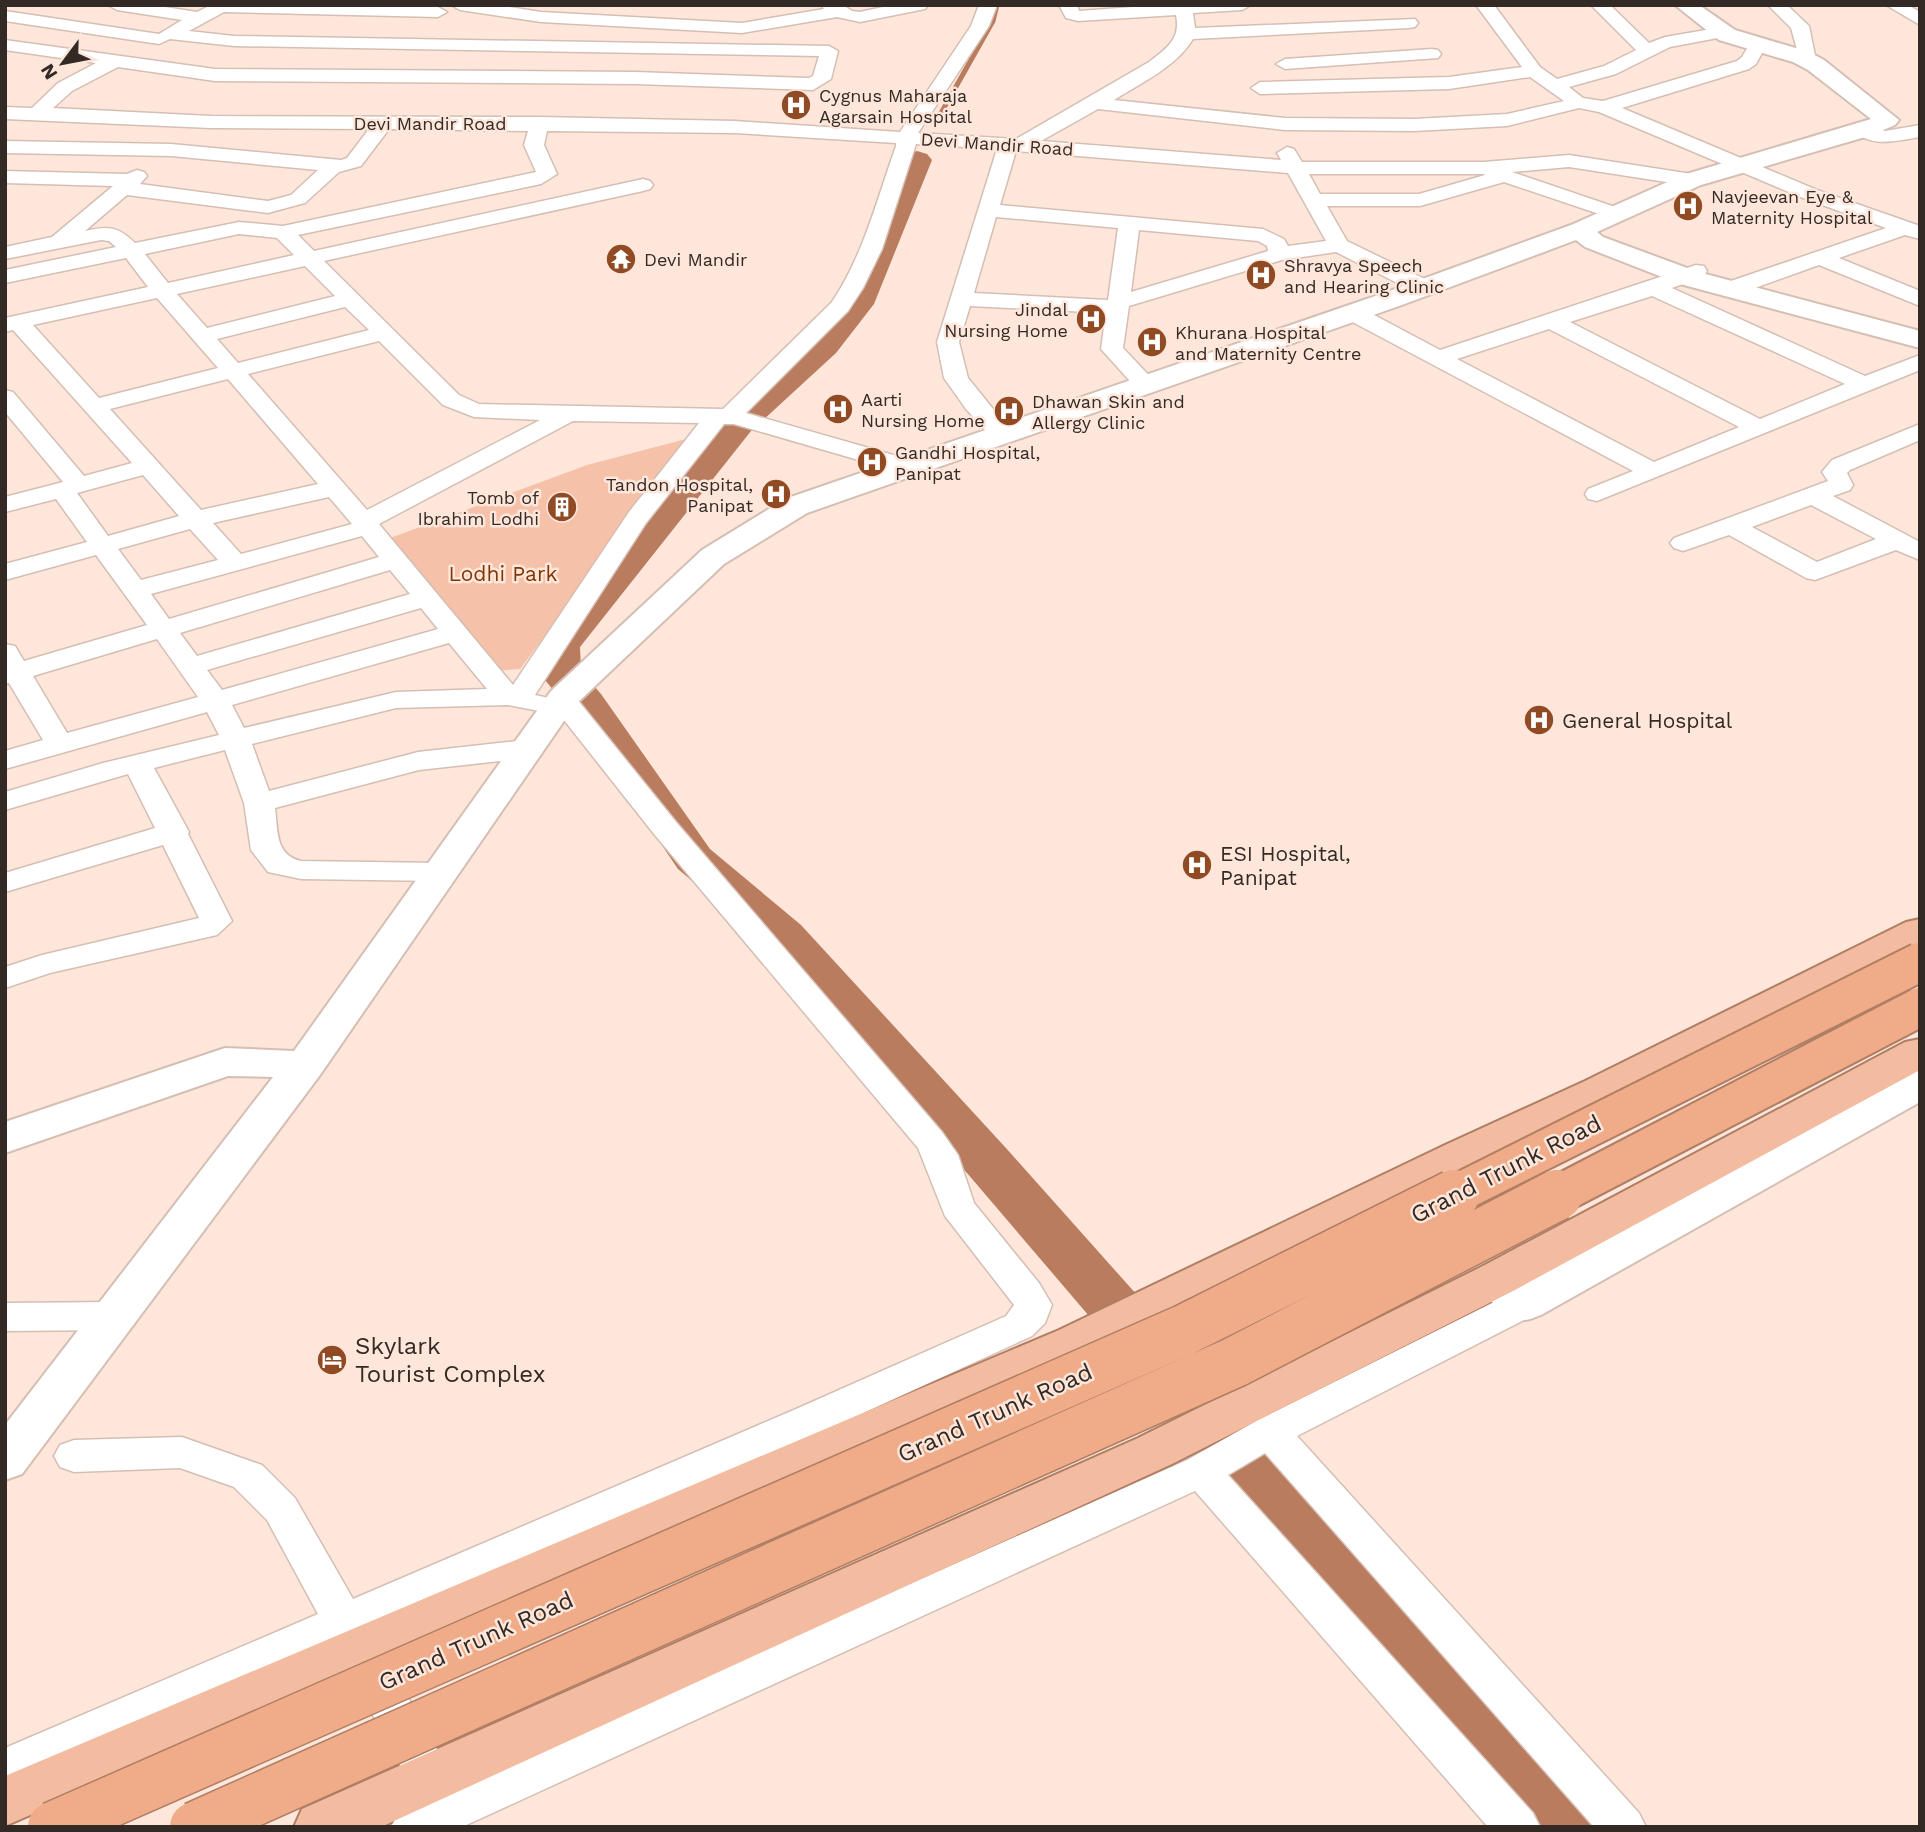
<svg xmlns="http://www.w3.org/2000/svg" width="1925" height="1832" font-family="'Work Sans',sans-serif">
<rect width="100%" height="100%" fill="#fee6da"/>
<path fill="#f5c1a8" d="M 686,439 L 690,441 L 520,669 L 492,671 L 385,540 L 587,465 Z"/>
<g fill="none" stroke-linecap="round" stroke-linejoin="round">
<path stroke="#b97c5e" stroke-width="5" d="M 940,115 L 993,21 L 997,5"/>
<path fill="#b97c5e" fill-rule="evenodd" d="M 917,151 L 927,154 L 932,160 L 874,304 L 836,353 L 751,431 L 580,647 L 581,671 L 601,694 L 710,849 L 801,925 L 1005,1147 L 1592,1805 L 1602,1827 L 1525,1827 L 967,1173 L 767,945 L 678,869 L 571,711 L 539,673 L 540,646 L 546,637 L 725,415 L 812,339 L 846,295 L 902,160 L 907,154 Z"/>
<g stroke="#d5beb3" stroke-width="3">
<path id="minor" d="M 108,5 L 152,5 L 197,12 L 211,5 L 438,7 L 447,12 L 438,17 L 224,12 L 189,31 L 234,36 L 829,46 L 838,51 L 831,79 L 813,90 L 635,84 L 215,81 L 118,67 L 72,91 L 53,108 L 211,116 L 540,117 L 735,121 L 900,132 L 971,26 L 979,5 L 997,5 L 989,26 L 918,133 L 1016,139 L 1149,62 C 1167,48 1181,39 1176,15 L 1078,21 L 1066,18 L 1059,5 L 1077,5 L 1079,11 L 1160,5 L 1251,5 L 1242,10 L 1193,13 L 1195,28 L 1415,19 L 1418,23 L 1415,27 L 1409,28 L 1193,39 C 1176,67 1141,83 1114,100 L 1285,118 L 1414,119 L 1507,114 L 1564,101 L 1530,77 L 1449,89 L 1260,94 L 1251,88 L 1260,82 L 1449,77 L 1522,67 L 1476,5 L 1494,5 L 1540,67 L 1557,79 L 1604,66 L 1636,50 L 1591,5 L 1610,5 L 1649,43 L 1665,37 L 1723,27 L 1732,32 L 1723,37 L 1670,47 L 1616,74 L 1569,87 L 1583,98 L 1603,101 L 1737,61 L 1742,57 L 1752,40 L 1764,40 L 1767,44 L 1756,64 L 1749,69 L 1622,108 L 1817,190 L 1920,226 L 1920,239 L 1905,235 L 1839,258 L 1920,291 L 1920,306 L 1819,265 L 1738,294 L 1722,294 L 1719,289 L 1722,284 L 1886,228 L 1803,198 L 1599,112 L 1579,108 L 1507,126 L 1414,131 L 1285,130 L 1098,109 L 1041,141 L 1281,160 L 1277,153 L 1287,147 L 1294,149 L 1302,162 L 1484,162 L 1569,155 L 1692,174 L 1699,176 L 1702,180 L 1699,184 L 1692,186 L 1569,167 L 1512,172 L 1624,210 L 1627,214 L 1624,218 L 1617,220 L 1504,182 L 1420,206 L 1327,206 L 1347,241 L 1433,283 L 1436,288 L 1433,293 L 1417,293 L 1336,252 L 1282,260 L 1129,306 L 1123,348 L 1158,385 L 1154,390 L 1138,390 L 1101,349 L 1106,313 L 970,306 L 959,342 L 968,378 L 1014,435 L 1010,440 L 1002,442 L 994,440 L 966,409 L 944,378 L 937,342 L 997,149 L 916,144 L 882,249 L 863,288 L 848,311 L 746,413 L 918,462 L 921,467 L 918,472 L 909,474 L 900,472 L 734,424 L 724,424 L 646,523 L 535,695 L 549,698 L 552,693 L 562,691 L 572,693 L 676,822 L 942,1132 L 958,1155 L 974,1203 L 1039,1283 L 1052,1305 L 1045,1323 L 1032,1336 L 824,1431 L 370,1630 L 458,1786 L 1187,1460 L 1256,1421 L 1512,1293 L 1525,1289 L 1538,1293 L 1544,1303 L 1538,1313 L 1297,1436 L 1639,1813 L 1646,1827 L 1594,1827 L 1265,1453 L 1228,1475 L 1533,1813 L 1540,1827 L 1488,1827 L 1195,1491 L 462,1827 L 391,1827 L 398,1813 L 420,1803 L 335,1645 L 5,1788 L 5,1748 L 318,1614 L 267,1520 L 234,1487 L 180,1468 L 74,1472 L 60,1467 L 54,1456 L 60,1445 L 74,1440 L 182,1437 L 262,1465 L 295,1498 L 353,1599 L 796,1409 L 1006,1316 L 1014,1305 L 945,1216 L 918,1148 L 654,834 L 560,715 L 508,705 L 396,708 L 252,744 L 269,791 L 418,752 L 527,740 L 537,743 L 541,749 L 537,755 L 527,758 L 419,770 L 275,808 C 278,831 275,855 301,861 L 440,863 L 451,865 L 455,872 L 451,879 L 440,881 L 301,879 L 268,872 L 251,850 L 244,803 L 225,750 L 154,768 L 189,832 L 188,834 L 232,921 L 217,935 L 50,973 L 5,988 L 5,967 L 42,955 L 199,918 L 163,845 L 5,892 L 5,873 L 155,828 L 128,774 L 5,810 L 5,792 L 103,763 L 219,735 L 207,712 L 5,769 L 5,751 L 43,740 L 9,683 L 5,684 L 5,644 L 15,646 L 24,661 L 147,625 L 96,555 L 5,580 L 5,564 L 87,542 L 56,499 L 5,512 L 5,497 L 63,482 L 5,412 L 5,390 L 13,392 L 84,476 L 132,463 L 13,330 L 5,332 L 5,318 L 148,287 L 126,258 L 5,283 L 5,270 L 116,247 L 109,241 L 101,240 L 5,259 L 5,247 L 52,237 L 113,186 L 5,183 L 5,171 L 127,174 L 137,170 L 144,172 L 147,176 L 140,184 L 268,201 L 291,195 L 318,170 L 171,156 L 5,153 L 5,141 L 171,144 L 341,160 L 347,158 L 369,129 L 211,128 L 5,119 L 5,107 L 32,108 L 58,83 L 96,63 L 5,50 L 5,40 L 215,69 L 635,72 L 809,78 L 813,76 L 819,56 L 234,46 L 170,39 L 159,44 L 5,21 L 5,11 L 159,34 L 182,20 L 117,10 ZM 389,129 L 528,131 L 524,145 L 536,172 L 283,226 L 239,222 L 135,243 C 117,226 109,226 85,231 L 127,195 L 268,213 L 275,211 L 305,203 L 339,172 L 361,166 ZM 547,131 L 735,133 L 896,143 L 896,146 C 877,199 864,254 832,302 L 723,409 L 479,404 L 459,395 L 324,261 L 643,191 L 650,189 L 653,185 L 650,181 L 643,179 L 314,251 L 298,235 L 541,184 L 557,174 L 544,145 ZM 1016,151 L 1288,173 L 1326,241 L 1288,246 L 1284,239 L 1263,229 L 1000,205 ZM 1309,174 L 1484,174 L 1485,175 L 1419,194 L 1320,194 ZM 996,217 L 1118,228 L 1108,300 L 974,293 ZM 1139,230 L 1258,241 L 1267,246 L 1268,251 L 1131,292 ZM 239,234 L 277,238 L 294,255 L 168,283 L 145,254 ZM 305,266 L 335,296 L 207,328 L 177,294 ZM 157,298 L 218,368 L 99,398 L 33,325 ZM 345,307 L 369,330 L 238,363 L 217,339 ZM 379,341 L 443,405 L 474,417 L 540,420 L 367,510 L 248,374 ZM 228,379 L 318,484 L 201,510 L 110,409 ZM 573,421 L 699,423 L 629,512 L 513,685 L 379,524 ZM 143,475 L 179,516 L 108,536 L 77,493 ZM 329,497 L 352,524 L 241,554 L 213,523 ZM 190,529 L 218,560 L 141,580 L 118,549 ZM 362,536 L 379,557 L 169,619 L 151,594 ZM 390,570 L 410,594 L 197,656 L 180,633 ZM 421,608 L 438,629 L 222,690 L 207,670 ZM 157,639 L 198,697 L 67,733 L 33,676 ZM 449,643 L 487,689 L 396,692 L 244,728 L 232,705 Z
M 451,5 L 497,5 L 541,12 L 742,23 L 824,9 L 821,5 L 843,5 L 852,11 L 860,12 L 892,5 L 928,5 L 925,9 L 860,22 L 837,17 L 742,33 L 541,22 L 460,10 Z
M 1768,5 L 1787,5 L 1809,26 L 1816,60 L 1813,64 L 1801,64 L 1791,28 Z
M 1886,5 L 1908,5 L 1920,12 L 1920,25 Z
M 1432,49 L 1438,50 L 1441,54 L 1438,58 L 1285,69 L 1276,64 L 1285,59 Z
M 1864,124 L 1885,131 L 1920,125 L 1920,137 C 1899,140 1870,149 1854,130 L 1857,126 Z
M 1696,265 L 1704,266 L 1707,271 L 1704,276 L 1672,288 L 1865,376 L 1920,355 L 1920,370 L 1597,501 L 1588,499 L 1585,494 L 1588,489 L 1633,471 L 1345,318 L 1342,313 L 1345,308 L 1361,308 L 1440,350 ZM 1652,296 L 1845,384 L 1760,419 L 1570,322 ZM 1549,329 L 1739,427 L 1654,462 L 1457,359 Z
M 1920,424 L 1920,440 L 1850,470 L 1847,473 L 1853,485 L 1850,490 L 1833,496 L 1920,542 L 1920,560 L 1896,550 L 1815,580 L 1806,578 L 1729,535 L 1683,551 L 1674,548 L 1670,543 L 1674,538 L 1828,481 L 1822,472 L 1832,460 ZM 1811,505 L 1876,539 L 1817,562 L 1752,527 Z
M 114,1302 L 127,1306 L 133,1316 L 127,1326 L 114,1330 L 5,1331 L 5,1303 Z"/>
</g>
<g stroke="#d5beb3" stroke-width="4">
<path id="tertiary" d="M 1675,5 L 1699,5 L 1735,30 L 1809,52 L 1824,60 L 1899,120 L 1895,125 L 1872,135 L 1701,185 L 1597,232 L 1603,237 L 1698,272 L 1920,331 L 1920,348 L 1680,284 L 1585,247 L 1576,240 L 1402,305 L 807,513 L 724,564 L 575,705 L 320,1075 L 22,1474 L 5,1480 L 5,1425 L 273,1077 L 228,1076 L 5,1153 L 5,1122 L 225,1048 L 294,1051 L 551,691 L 702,550 L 785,499 L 1384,293 L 1571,225 L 1683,175 L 1871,119 L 1808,70 L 1793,62 L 1719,40 Z
M 1920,1070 L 1920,1102 L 1541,1315 C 1537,1316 1530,1320 1525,1320 C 1505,1320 1483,1294 1474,1279 L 1481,1267 C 1504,1260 1511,1265 1528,1280 L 1905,1074 Z"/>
</g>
<g stroke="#ae7e65" stroke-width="4">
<path id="trunk" d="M 1920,919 L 1920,947 L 1615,1101 L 1475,1165 L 1091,1354 L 5,1826 L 5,1776 L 1059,1330 L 1445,1145 L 1585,1081 L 1906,922 Z
M 1920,1039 L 1920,1070 L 1513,1291 L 1172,1464 L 381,1827 L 294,1827 L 302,1809 L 1138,1438 L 1481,1267 L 1905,1042 Z"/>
</g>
<use href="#minor" fill="#fff" fill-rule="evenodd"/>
<use href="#tertiary" fill="#fff" fill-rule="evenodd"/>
<use href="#trunk" fill="#f3bca0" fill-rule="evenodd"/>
<g stroke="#ae7e65" stroke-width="42" stroke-linecap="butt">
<path id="motorway-bridge-far1" d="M 1450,1197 L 1920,962
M 1554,1197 L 1920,1007"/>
</g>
<g stroke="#ae7e65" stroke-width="53" stroke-linecap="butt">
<path id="motorway-bridge" d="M 53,1827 L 1184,1330 L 1454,1195
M 195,1827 L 1235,1362 L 1557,1195"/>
</g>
<use href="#motorway-bridge-far1" stroke="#f0ab88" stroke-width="38"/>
<use href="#motorway-bridge" stroke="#f0ab88" stroke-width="50"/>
</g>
<defs>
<g id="hospital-disc" transform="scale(1.575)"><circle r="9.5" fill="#914b24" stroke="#fee6da"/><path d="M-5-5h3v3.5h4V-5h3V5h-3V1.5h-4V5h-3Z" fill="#fff"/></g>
<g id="temple-disc" transform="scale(1.575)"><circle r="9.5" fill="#914b24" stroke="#fee6da"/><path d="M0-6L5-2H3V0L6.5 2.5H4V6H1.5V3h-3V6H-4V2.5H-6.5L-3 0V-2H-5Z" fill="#fff"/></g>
<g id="building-disc" transform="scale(1.575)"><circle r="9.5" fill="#914b24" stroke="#fee6da"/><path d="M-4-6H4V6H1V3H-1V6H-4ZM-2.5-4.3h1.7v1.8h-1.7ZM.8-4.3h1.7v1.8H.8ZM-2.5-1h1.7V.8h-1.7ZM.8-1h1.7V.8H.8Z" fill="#fff"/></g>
<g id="hotel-disc" transform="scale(1.575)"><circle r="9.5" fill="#914b24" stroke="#fee6da"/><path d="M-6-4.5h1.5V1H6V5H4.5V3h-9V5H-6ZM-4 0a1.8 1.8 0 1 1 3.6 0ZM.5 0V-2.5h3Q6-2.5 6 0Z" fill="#fff"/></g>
</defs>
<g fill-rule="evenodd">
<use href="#hospital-disc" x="796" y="105"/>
<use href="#hospital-disc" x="1688" y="206"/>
<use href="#temple-disc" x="621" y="259"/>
<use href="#hospital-disc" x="1261" y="275"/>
<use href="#hospital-disc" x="1091" y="319"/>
<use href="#hospital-disc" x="1152" y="342"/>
<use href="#hospital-disc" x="838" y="409"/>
<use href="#hospital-disc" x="1009" y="411"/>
<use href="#hospital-disc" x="872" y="462"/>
<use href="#hospital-disc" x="776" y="494"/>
<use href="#building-disc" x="562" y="507"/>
<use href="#hospital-disc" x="1539" y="720"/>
<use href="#hospital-disc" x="1197" y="865"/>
<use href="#hotel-disc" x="332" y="1360"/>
</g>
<g text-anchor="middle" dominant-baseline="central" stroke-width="5" stroke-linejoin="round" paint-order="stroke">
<g font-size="18" fill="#332a25" stroke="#fee6da" text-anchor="start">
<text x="819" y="95">Cygnus Maharaja<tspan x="819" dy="21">Agarsain Hospital</tspan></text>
<text x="1711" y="196">Navjeevan Eye &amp;<tspan x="1711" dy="21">Maternity Hospital</tspan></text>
<text x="644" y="259">Devi Mandir</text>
<text x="1284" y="265">Shravya Speech<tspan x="1284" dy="21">and Hearing Clinic</tspan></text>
<text x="1068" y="309" text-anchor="end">Jindal<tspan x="1068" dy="21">Nursing Home</tspan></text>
<text x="1175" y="332">Khurana Hospital<tspan x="1175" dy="21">and Maternity Centre</tspan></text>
<text x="861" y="399">Aarti<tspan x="861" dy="21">Nursing Home</tspan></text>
<text x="1032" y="401">Dhawan Skin and<tspan x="1032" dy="21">Allergy Clinic</tspan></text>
<text x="895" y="452">Gandhi Hospital,<tspan x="895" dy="21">Panipat</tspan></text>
<text x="753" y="484" text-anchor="end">Tandon Hospital,<tspan x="753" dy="21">Panipat</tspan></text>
<text x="539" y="497" text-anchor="end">Tomb of<tspan x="539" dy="21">Ibrahim Lodhi</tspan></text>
</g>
<g font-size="18" fill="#332a25" stroke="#fee6da">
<text x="430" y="123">Devi Mandir Road</text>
<text transform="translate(997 144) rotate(4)">Devi Mandir Road</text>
</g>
<g font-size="21" fill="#823702" stroke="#fee6da">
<text x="503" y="573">Lodhi Park</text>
</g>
<g font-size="21" fill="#332a25" stroke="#fee6da" text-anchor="start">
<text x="1562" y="720">General Hospital</text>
<text x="1220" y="853">ESI Hospital,<tspan x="1220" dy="24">Panipat</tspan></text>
</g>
<g font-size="24" fill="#332a25" stroke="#fee6da">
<text transform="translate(1506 1169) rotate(-27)">Grand Trunk Road</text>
<text transform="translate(995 1413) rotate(-24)">Grand Trunk Road</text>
<text transform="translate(476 1641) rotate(-24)">Grand Trunk Road</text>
</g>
<g font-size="24" fill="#332a25" stroke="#fee6da" text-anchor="start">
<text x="355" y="1346">Skylark<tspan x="355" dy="28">Tourist Complex</tspan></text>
</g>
</g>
<rect width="1925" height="1832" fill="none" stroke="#332a25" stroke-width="14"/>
<g transform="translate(63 63) rotate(238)" stroke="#fee6da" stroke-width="5" paint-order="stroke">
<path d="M0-5L12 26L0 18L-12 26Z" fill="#332a25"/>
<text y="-10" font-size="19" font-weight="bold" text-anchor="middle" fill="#332a25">N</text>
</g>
</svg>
